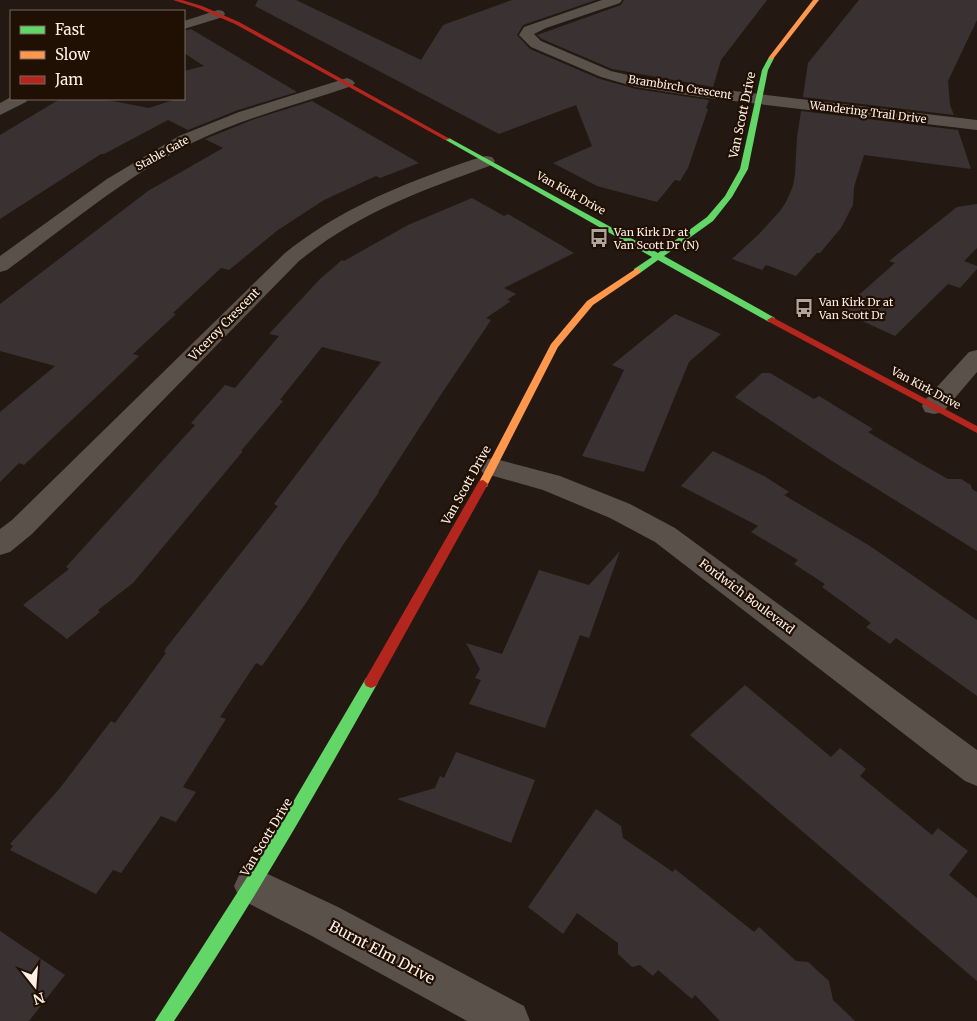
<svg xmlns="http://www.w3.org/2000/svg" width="977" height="1021" font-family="Merriweather,serif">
<rect width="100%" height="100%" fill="#231912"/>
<path fill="#3a3232" d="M 258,0 L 296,0 L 421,60 L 443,25 L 512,0 L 596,0 L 523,25 L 517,35 L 530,49 L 600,79 L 636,89 L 709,100 L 706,108 L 708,109 L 688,168 L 680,181 L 675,180 L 657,202 L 597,186 L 553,163 L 592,146 L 576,105 L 499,134 L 255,6 Z
M 624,0 L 767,0 L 721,60 L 713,87 L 612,69 L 542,39 L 537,35 L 621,5 Z
M 859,0 L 977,0 L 977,20 L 948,81 L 950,105 L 954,115 L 803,97 L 808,63 Z
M 191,29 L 297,92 L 238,110 L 188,130 L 168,120 L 104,154 L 101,154 L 0,219 L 0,135 L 60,99 L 102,99 L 149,108 L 176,99 L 184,99 L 184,71 L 204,66 L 184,53 L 184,31 Z
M 312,101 L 419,163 L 380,178 L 376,176 L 324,200 L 278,230 L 229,270 L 221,268 L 173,313 L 176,314 L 133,354 L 139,356 L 112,382 L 24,465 L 19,463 L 0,482 L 0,412 L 55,366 L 0,351 L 0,304 L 148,191 L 223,148 L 205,139 L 252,120 Z
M 801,111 L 958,130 L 971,169 L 864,155 L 854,187 L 853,205 L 841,228 L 820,253 L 817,253 L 796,276 L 766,265 L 762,270 L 732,259 L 759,234 L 780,211 L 786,202 L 793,186 L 795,174 L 797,137 Z
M 472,198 L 504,216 L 508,214 L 574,253 L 504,288 L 516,294 L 507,300 L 511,301 L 486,318 L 491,320 L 440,396 L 378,492 L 379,492 L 343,545 L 308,600 L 262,666 L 256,663 L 220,717 L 226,719 L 183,787 L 196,792 L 176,822 L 161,816 L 121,873 L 113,870 L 96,894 L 10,850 L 13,846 L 10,844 L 60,788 L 111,721 L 115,723 L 166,653 L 164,652 L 166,648 L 278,506 L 274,504 L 381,362 L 322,347 L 280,400 L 283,401 L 241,451 L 243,451 L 133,583 L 98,610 L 100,612 L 67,639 L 23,605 L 69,569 L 66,567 L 195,425 L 191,423 L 225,385 L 235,388 L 279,336 L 269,334 L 320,279 L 342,260 L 344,261 L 408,225 Z
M 977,204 L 977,248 L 964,261 L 977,266 L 977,269 L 960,288 L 948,284 L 895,336 L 849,315 L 852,313 L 843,309 L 895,263 L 889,261 L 957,207 Z
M 675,314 L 721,334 L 689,362 L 644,472 L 582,456 L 624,370 L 612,365 Z
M 762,373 L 770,373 L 814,399 L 819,396 L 873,429 L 868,432 L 918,462 L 948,479 L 961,479 L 971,485 L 972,489 L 977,492 L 977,551 L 832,461 L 735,397 Z
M 713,451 L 764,476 L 789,492 L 784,495 L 870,546 L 977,620 L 977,696 L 896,638 L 890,644 L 866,627 L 871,623 L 822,587 L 825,584 L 794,564 L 798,560 L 751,532 L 758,526 L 681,486 Z
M 620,551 L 589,638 L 580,635 L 545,728 L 469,704 L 481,680 L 475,678 L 480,669 L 466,643 L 502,654 L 539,570 L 589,585 Z
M 745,685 L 831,757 L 840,748 L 866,769 L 860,776 L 932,835 L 938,828 L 968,851 L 949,875 L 977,898 L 977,981 L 690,735 Z
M 456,752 L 535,780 L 511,843 L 397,799 L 435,788 L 440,776 L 444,778 Z
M 596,809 L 621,826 L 623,838 L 673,872 L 675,869 L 754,932 L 759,927 L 796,961 L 808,962 L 829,981 L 833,1000 L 855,1021 L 720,1021 L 695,995 L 692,999 L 658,970 L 653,976 L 640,965 L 632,967 L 618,954 L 618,943 L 577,913 L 563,934 L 528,907 Z
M 0,931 L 65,975 L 29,1021 L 0,1021 Z"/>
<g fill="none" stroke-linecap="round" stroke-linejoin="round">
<path fill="#5a514b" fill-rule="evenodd" d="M 602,0 L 622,0 L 620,3 L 546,28 L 534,34 L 541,41 L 611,71 L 637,77 L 700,87 L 977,120 L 977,130 L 700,97 L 636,87 L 601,77 L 531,47 L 519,35 L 524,27 Z
M 218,10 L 223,11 L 225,14 L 223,17 L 184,29 L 184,21 Z
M 347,78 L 352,80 L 355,83 L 352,86 C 299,104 243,118 192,143 C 125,177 67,226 7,270 L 0,272 L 0,256 L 107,179 L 179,136 L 239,112 Z
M 11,97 L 28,99 L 26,102 L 0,115 L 0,103 Z
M 486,156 L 492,157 L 495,161 L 492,165 C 419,192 361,211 299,261 L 32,534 L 10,552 L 0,555 L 0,529 L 12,520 L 285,253 C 333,215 381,193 438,172 C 454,166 470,160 486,156 Z
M 977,350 L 977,372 L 943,412 L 934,414 L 925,412 L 922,406 L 925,400 L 969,352 Z
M 492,458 L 560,476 L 630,504 L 675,528 L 977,750 L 977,786 L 965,781 L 655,542 L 610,518 L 543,490 L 483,473 L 479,467 L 483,461 Z
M 253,867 L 338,907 L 524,1006 L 530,1021 L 467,1021 L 310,935 L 240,899 L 234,886 L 240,873 Z"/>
<path fill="#63d668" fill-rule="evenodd" d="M 769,57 L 774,58 L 768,70 L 748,169 L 732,197 L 713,221 L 664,256 L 775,318 L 775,322 L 769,322 L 658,260 L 640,273 L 634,273 L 634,269 L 652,257 L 444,139 L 449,138 L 658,253 L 707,217 L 725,196 L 740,169 L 762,70 Z
M 371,676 L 376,678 L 378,682 L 376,686 C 312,800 247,913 174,1021 L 155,1021 L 266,848 L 366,678 Z"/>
<path fill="#ff974d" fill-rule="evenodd" d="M 813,0 L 819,0 L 773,59 L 769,59 L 769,57 Z
M 637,268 L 640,269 L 640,273 L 593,305 L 558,347 L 488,484 L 487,487 L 479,487 L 478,484 L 551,344 L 587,301 Z"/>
<path fill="#b3261e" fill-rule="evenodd" d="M 173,0 L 182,0 L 202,6 L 239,22 L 450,139 L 445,140 L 235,24 L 198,8 Z
M 772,317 L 977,426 L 977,433 L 769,322 L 767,320 Z
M 483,480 L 488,484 L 376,686 L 371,688 L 366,686 L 364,682 L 366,678 L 479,481 Z"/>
</g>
<defs>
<g id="bus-bare" transform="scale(1.5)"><path d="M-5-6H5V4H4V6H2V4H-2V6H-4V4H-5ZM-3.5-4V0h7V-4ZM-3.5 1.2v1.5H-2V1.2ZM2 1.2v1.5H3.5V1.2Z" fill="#b0a49c" stroke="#200f03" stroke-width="2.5" paint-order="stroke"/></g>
</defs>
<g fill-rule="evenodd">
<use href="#bus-bare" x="599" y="238"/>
<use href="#bus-bare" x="804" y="308"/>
</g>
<g text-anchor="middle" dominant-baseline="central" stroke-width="4.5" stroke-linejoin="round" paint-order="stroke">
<g font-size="11" fill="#fcefe6" stroke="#200f03">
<text transform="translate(680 87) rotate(9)">Brambirch Crescent</text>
<text transform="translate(868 112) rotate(7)">Wandering Trail Drive</text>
<text transform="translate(162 153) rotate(-29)">Stable Gate</text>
<text transform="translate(571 193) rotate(29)">Van Kirk Drive</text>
<text transform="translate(926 388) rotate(28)">Van Kirk Drive</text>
</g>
<g font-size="11" fill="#fcefe6" stroke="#200f03" text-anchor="start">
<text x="614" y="232">Van Kirk Dr at<tspan x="614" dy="13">Van Scott Dr (N)</tspan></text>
<text x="819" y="302">Van Kirk Dr at<tspan x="819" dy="13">Van Scott Dr</tspan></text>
</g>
<g font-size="12" fill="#fcefe6" stroke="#200f03">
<text transform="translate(742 115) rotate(-78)">Van Scott Drive</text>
<text transform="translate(224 324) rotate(-46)">Viceroy Crescent</text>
<text transform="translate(466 485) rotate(-61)">Van Scott Drive</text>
<text transform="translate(747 596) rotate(37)">Fordwich Boulevard</text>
<text transform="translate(266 837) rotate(-59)">Van Scott Drive</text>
</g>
<g font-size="15" fill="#fcefe6" stroke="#200f03">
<text transform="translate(382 952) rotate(28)">Burnt Elm Drive</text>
</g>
</g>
<rect x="10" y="10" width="175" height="90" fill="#200f03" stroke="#78695e"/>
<rect x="20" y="26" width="25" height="8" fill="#63d668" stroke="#78695e"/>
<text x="55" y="35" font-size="15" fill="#fcefe6">Fast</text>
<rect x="20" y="51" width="25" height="8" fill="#ff974d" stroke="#78695e"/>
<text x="55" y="60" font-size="15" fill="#fcefe6">Slow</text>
<rect x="20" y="76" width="25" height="8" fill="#b3261e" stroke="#78695e"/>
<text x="55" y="85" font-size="15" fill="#fcefe6">Jam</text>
<g transform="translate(35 986) rotate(163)" stroke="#200f03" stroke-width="4" paint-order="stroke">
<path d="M0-4L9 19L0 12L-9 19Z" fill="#fcefe6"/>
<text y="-8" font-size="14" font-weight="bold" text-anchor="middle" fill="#fcefe6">N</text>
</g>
</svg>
